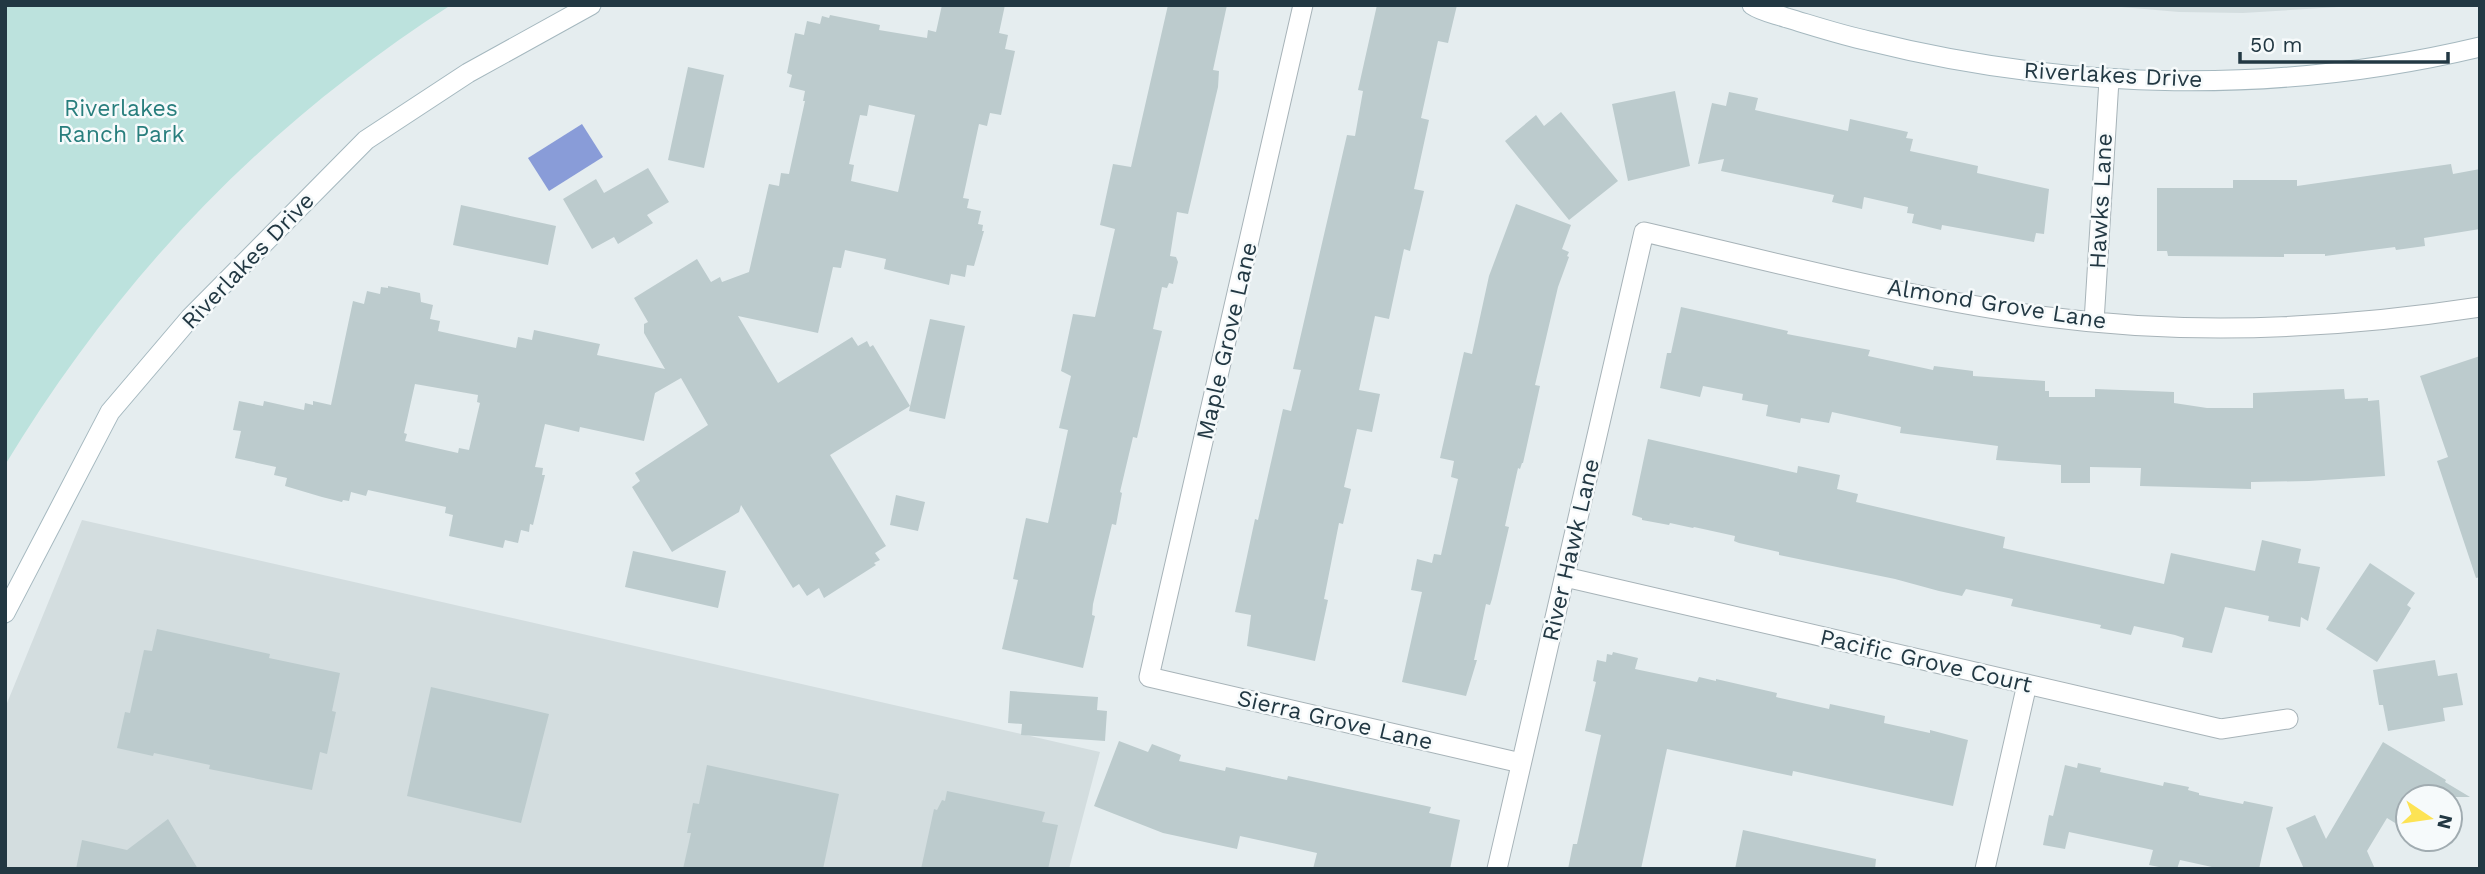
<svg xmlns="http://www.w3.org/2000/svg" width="2485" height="874" font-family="'Work Sans',sans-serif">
<rect width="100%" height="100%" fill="#e5edef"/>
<path fill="#d3dddf" d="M 2098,5 L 2371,5 L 2243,13 L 2179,12 Z
M 82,520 L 1100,752 L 1069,869 L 5,869 L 5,708 Z"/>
<path fill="#bce2dd" d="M 5,5 L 451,5 C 263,126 121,274 5,465 Z"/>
<path fill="#899cd8" d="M 582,124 L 603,157 L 549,191 L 528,158 Z"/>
<path fill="#bccbcd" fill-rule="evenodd" d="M 942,5 L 1005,5 L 999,33 L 1008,35 L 1005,49 L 1015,51 L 1001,115 L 990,113 L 987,126 L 979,124 L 963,198 L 969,199 L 967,208 L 981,211 L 978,224 L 983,225 L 982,231 L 984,231 L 974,266 L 967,265 L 965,277 L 951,274 L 949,285 L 884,269 L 886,259 L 845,250 L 841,268 L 833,267 L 818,333 L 738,316 L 778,383 L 852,337 L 858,346 L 867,341 L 870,347 L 873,345 L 910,406 L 830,455 L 886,546 L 875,553 L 880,560 L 874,563 L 876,565 L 824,598 L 819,588 L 807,596 L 799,584 L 793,588 L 741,505 L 739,512 L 672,552 L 632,487 L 640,481 L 635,473 L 708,425 L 681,378 L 655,393 L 644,441 L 580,427 L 579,432 L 545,424 L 535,467 L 543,468 L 542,475 L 545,475 L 533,525 L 530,524 L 529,532 L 521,530 L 518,543 L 505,540 L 503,548 L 449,536 L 453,515 L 445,513 L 446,507 L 368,490 L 366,496 L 351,492 L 349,501 L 343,500 L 342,502 L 322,497 L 285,486 L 287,478 L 274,475 L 276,467 L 235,458 L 241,431 L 233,430 L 239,401 L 263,406 L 264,401 L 304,410 L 305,403 L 313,405 L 313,401 L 331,405 L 353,301 L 364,304 L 367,291 L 380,294 L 381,287 L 388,288 L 388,286 L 420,293 L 421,302 L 433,305 L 430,319 L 440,321 L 438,331 L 516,348 L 518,337 L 532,340 L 534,330 L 600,344 L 597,355 L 665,369 L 644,333 L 644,324 L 648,322 L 634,298 L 697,259 L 711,282 L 720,277 L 722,282 L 749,272 L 769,184 L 779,186 L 781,173 L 789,174 L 805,101 L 803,101 L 805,91 L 789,87 L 792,75 L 787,73 L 795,33 L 804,35 L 807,21 L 820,24 L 822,16 L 829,18 L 830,15 L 880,25 L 879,30 L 927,38 L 928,30 L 936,32 ZM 869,105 L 915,115 L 898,192 L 851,181 L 854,165 L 849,164 L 860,115 L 867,116 ZM 415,384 L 478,395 L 477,402 L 480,403 L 469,450 L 459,448 L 458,453 L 405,441 L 407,434 L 404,433 Z
M 1168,5 L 1227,5 L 1213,70 L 1219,71 L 1218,87 L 1188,214 L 1177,212 L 1170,256 L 1176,257 L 1178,262 L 1173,284 L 1169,283 L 1167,288 L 1162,287 L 1153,329 L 1162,331 L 1137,438 L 1133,437 L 1120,492 L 1122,493 L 1116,525 L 1112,524 L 1093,604 L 1092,615 L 1095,616 L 1083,668 L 1002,649 L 1018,580 L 1013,579 L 1026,518 L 1048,523 L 1068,430 L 1059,428 L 1071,376 L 1061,371 L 1073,314 L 1095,317 L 1115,229 L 1100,225 L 1113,164 L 1131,167 Z
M 1377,5 L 1457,5 L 1448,43 L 1438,41 L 1421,118 L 1429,120 L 1414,189 L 1424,191 L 1410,251 L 1404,249 L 1389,319 L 1375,316 L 1359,390 L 1380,394 L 1372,432 L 1357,429 L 1344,487 L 1351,489 L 1343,524 L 1339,523 L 1324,599 L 1328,600 L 1315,661 L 1247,646 L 1251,615 L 1235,612 L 1255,519 L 1258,520 L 1283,409 L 1291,411 L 1301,370 L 1293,369 L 1347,135 L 1355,136 L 1363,91 L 1358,90 Z
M 688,67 L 724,75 L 704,168 L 668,160 Z
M 1675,91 L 1690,166 L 1628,181 L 1612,104 Z
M 1729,92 L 1758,98 L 1755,110 L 1848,131 L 1850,119 L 1908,132 L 1906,138 L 1913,139 L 1910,151 L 1978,166 L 1977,173 L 2049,189 L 2044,234 L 2036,233 L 2034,242 L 1942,225 L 1941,230 L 1912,223 L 1914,214 L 1907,213 L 1908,207 L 1864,197 L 1862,209 L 1832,202 L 1834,195 L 1721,171 L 1724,159 L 1698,164 L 1712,103 L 1726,106 Z
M 1561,112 L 1618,181 L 1569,220 L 1505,141 L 1536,115 L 1544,126 Z
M 2451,164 L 2453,174 L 2480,169 L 2480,229 L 2424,238 L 2425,246 L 2396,250 L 2395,247 L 2325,256 L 2325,254 L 2284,254 L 2284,257 L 2168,256 L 2167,251 L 2157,251 L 2157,188 L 2233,188 L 2233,180 L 2297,180 L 2297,186 Z
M 648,168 L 669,202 L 647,215 L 653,223 L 618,244 L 614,237 L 592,249 L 563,199 L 596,179 L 604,193 Z
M 1516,204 L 1571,225 L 1562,249 L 1569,252 L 1567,256 L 1569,257 L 1558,287 L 1535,385 L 1540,386 L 1523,463 L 1522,463 L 1520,469 L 1518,468 L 1505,526 L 1509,527 L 1492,599 L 1490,605 L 1486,604 L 1474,660 L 1477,660 L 1466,696 L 1402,682 L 1422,592 L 1411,590 L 1417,559 L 1432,563 L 1434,554 L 1441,555 L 1458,479 L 1451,477 L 1454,461 L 1440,458 L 1464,352 L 1472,354 L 1489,276 Z
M 461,205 L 556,226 L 548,265 L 453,245 Z
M 1681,307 L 1788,331 L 1787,334 L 1870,350 L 1868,356 L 1933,370 L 1934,366 L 1973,371 L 1973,376 L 2045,381 L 2045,391 L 2049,391 L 2049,397 L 2095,397 L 2095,389 L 2174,392 L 2174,403 L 2207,408 L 2253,408 L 2253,393 L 2344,389 L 2345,399 L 2368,398 L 2368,401 L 2379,400 L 2385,476 L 2309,481 L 2251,482 L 2251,489 L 2140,486 L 2141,468 L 2090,467 L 2090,483 L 2061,483 L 2061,465 L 1996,460 L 1998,446 L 1900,433 L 1901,427 L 1832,412 L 1829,423 L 1801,418 L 1800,423 L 1766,416 L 1768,405 L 1742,400 L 1743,394 L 1703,386 L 1700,397 L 1660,388 L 1667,353 L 1671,353 Z
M 930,319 L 965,326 L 945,419 L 909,411 Z
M 2480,356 L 2480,577 L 2476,578 L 2437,461 L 2448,457 L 2420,376 Z
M 1648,439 L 1797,473 L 1798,466 L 1840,475 L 1837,489 L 1858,494 L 1856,502 L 2005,537 L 2003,548 L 2164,584 L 2171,553 L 2255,571 L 2262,540 L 2301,549 L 2298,563 L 2320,567 L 2308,621 L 2301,617 L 2300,627 L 2268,621 L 2269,616 L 2225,607 L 2212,653 L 2182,647 L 2184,638 L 2175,635 L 2134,626 L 2131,635 L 2100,628 L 2101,625 L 2011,606 L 2013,599 L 1966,589 L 1962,596 L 1939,591 L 1895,579 L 1779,555 L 1779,552 L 1739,543 L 1734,541 L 1735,536 L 1694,527 L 1693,528 L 1670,523 L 1669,525 L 1642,520 L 1642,518 L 1632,515 Z
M 896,495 L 925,502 L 918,531 L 890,525 Z
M 633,551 L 726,571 L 718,608 L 625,587 Z
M 2370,563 L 2415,593 L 2407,605 L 2411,608 L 2402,623 L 2377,662 L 2326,629 Z
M 157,629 L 270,654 L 269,658 L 340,673 L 332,711 L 336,712 L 327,754 L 320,752 L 312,790 L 209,769 L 210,765 L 154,753 L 153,756 L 117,748 L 125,712 L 130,713 L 144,650 L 152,651 Z
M 1613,652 L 1638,658 L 1635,669 L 1697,682 L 1699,677 L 1716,681 L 1716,679 L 1777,693 L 1776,697 L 1829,709 L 1830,704 L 1885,716 L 1884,723 L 1930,733 L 1930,730 L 1968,740 L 1953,806 L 1793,771 L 1792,776 L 1667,749 L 1641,869 L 1568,869 L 1573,844 L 1577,844 L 1601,735 L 1585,731 L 1596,682 L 1593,681 L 1597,660 L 1606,662 L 1607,654 L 1612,655 Z
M 2435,660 L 2438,676 L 2457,673 L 2463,705 L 2443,708 L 2445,721 L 2388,731 L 2383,705 L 2379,705 L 2373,670 Z
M 431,687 L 549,714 L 521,823 L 407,796 Z
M 1010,691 L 1098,697 L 1097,710 L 1107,711 L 1105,741 L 1021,735 L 1022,724 L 1008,723 Z
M 1119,741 L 1148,752 L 1152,744 L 1181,755 L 1179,761 L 1225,771 L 1226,767 L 1287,780 L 1288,776 L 1431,807 L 1429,813 L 1460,820 L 1450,869 L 1313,869 L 1317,853 L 1240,836 L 1237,849 L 1163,833 L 1094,806 Z
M 2383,742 L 2446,780 L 2445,782 L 2470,797 L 2408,797 L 2408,831 L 2387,818 L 2367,851 L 2375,869 L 2304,869 L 2286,828 L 2315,815 L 2326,839 Z
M 2078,763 L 2101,768 L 2100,772 L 2163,786 L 2164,782 L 2189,787 L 2188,790 L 2199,793 L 2199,795 L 2243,804 L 2244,801 L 2273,807 L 2259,869 L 2221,869 L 2180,860 L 2177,869 L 2169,869 L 2149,865 L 2153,850 L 2069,832 L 2065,849 L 2043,845 L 2049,815 L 2053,816 L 2065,765 L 2077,768 Z
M 707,765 L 839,794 L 823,869 L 683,869 L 691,833 L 687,833 L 693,803 L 699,804 Z
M 947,791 L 1045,812 L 1042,822 L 1058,825 L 1048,869 L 921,869 L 934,809 L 937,810 L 942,800 L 945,801 Z
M 168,819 L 198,869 L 76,869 L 82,840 L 127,850 Z
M 1743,830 L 1876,859 L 1875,869 L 1735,869 Z"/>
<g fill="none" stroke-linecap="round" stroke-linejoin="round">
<g stroke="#a7b3b8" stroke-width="21">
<path id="minor" d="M 1303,5 L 1149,677 L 1521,763
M 2094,322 L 2109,80
M 1565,577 L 2221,729 L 2288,719
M 1497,869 L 1644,232 C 1778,263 1912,299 2048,317 C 2192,336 2337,329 2480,307
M 1985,869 L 2027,684"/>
</g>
<g stroke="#a5b8bf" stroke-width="21">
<path id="secondary" d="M 1752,5 C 1762,12 1776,14 1787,18 C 1814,26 1841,35 1869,41 C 2069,91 2279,95 2480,47
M 5,613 L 110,412 L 190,318 L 366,140 L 468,73 L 591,5"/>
</g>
<use href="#minor" stroke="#fff" stroke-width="19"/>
<use href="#secondary" stroke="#fff" stroke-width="19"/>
</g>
<g text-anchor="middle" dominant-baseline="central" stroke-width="5" stroke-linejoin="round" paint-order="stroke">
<g font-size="23" fill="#223843" stroke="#f6fafb">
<text transform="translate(2113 75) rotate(3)">Riverlakes Drive</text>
<text transform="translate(2101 201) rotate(-87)">Hawks Lane</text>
<text transform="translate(248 261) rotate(-46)">Riverlakes Drive</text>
<text transform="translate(1997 304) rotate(9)">Almond Grove Lane</text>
<text transform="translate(1227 341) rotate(-77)">Maple Grove Lane</text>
<text transform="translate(1571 550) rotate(-77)">River Hawk Lane</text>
<text transform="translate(1926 661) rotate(13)">Pacific Grove Court</text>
<text transform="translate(1335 720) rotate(13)">Sierra Grove Lane</text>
</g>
<g font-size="23" fill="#287e7d" stroke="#f6fafb">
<text x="121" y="108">Riverlakes<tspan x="121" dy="26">Ranch Park</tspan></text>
</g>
</g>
<rect width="2485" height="874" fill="none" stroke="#223843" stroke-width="14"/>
<g transform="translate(2429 818) rotate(103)"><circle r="33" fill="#f6fafb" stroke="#a1acb1" stroke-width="2"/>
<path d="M0-5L12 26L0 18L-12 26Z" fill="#fde354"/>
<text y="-10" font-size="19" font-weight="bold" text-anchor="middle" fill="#223843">N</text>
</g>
<path d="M2240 52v10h208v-10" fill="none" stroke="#223843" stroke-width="3.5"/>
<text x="2250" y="52" font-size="21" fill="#223843" stroke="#f6fafb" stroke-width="5" paint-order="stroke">50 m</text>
</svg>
